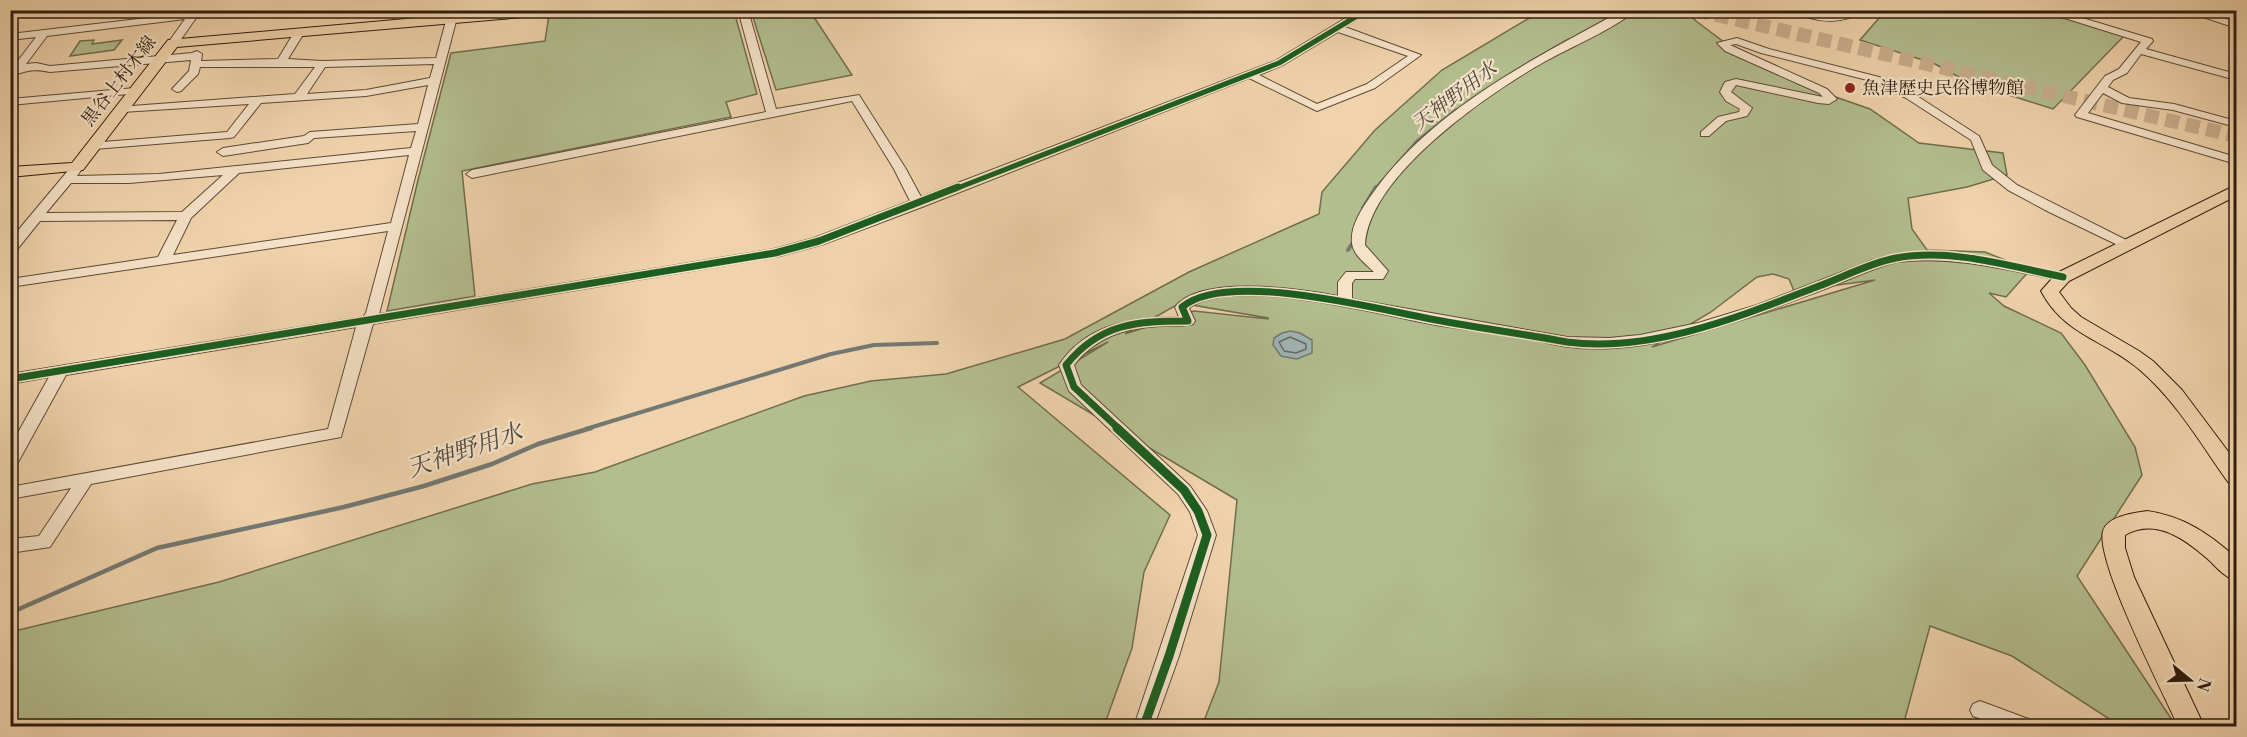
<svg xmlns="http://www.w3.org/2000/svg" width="2247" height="737" font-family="'Libre Bodoni','Noto Serif JP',serif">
<rect width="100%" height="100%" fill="#f0d3ac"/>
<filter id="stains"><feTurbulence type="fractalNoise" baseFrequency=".00333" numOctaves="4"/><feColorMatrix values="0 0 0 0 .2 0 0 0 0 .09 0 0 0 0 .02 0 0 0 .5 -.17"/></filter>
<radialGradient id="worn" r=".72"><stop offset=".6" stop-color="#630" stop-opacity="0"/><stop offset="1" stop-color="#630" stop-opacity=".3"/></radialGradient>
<path fill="#b3be8f" stroke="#716d4f" stroke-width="1.5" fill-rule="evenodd" d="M 591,10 L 734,11 L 757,94 L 726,102 L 731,117 L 462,171 L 475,296 L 387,311 L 418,180 L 451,53 L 545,41 L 549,15 Z
M 1686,10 L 1696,21 L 1740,54 L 1801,85 L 1870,109 L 1919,143 L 2003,153 L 2007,175 L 1967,187 L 1908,198 L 1912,229 L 1927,250 L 1985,252 L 2030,270 L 2006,297 L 1989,293 L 2004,306 L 2061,333 L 2085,365 L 2135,447 L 2142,475 L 2077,576 L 2176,726 L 2120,726 L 2012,656 L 1930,626 L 1903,726 L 1202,726 L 1219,682 L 1237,500 L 1040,383 L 1108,342 L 1018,387 L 1170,515 L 1144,572 L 1132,648 L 1104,726 L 11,726 L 10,632 L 219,582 L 532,484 L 595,472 L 804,396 L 871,381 L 946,374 L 1065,339 L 1189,272 L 1319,214 L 1322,192 L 1375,130 L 1442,70 L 1541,11 ZM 1773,274 L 1789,279 L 1794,291 L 1875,280 L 1652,347 L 1711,312 L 1757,277 ZM 1180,303 L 1268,318 L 1268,319 L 1194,311 L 1125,334 Z
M 1886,10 L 2036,11 L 2126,34 L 2053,109 L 1968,82 L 1935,64 L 1860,40 Z
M 751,11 L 810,11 L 852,75 L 776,90 Z
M 94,40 L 92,44 L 122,40 L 114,50 L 70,56 L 80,41 Z"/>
<path fill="#a0b5b6" stroke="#737873" stroke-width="1.5" d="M 1290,331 L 1300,333 L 1312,340 L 1312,353 L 1297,359 L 1281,356 L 1273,345 L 1274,338 L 1282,333 Z"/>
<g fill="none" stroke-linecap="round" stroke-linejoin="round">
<path stroke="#686862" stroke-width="1.5" d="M 1290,337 L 1306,344 L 1306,349 L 1296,353 L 1284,351 L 1279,342 Z"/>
<path stroke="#737873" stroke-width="3" d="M 1525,65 L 1568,40
M 1375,189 L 1417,141 L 1456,110"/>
<path stroke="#737873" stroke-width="4" d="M 1363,208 L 1376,187
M 1348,250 L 1354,241
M 586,429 L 831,354 L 874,345 L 937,343"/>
<path stroke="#737873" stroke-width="4.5" d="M 10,613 L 157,548 L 344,507 L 424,486 L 492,464 L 538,444 L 591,428"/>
<path stroke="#c9ae8d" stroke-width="14" stroke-dasharray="14 7" stroke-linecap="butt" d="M 1695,10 L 2236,136"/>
<g stroke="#5f4a36" stroke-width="2">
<path id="minor" d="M 191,10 L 242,10 L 196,18 L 177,45 L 173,46 L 168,43 L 185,19 L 47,36 L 26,64 L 36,63 L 50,66 L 192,53 L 197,51 L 202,54 L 201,61 L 278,59 L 295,31 L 299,30 L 304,33 L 288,59 L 322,61 L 436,58 L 449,10 L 459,10 L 379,314 L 774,249 L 814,238 L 910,201 L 894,169 L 852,101 L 472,178 L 466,174 L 472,170 L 766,112 L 738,10 L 748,10 L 776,109 L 859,95 L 906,169 L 921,197 L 1275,61 L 1359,10 L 1372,10 L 1345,27 L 1421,55 L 1375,88 L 1317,111 L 1249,78 L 922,207 L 824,244 L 780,256 L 373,324 L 341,437 L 91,484 L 50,547 L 10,553 L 10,539 L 39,536 L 71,488 L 10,499 L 10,487 L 328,429 L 356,327 L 66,375 L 16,466 L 10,468 L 10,447 L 49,377 L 10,384 L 10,374 L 363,317 L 366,313 L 388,231 L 10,287 L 10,279 L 158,257 L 177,220 L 40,221 L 15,252 L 10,253 L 10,240 L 71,167 L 79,167 L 81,170 L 77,176 L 159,174 L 411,148 L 416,131 L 314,138 L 308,143 L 223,156 L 217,152 L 223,148 L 304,136 L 310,132 L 418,124 L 428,85 L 366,96 L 261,103 L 234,137 L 230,138 L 94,149 L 90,147 L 90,143 L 227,132 L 249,104 L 122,112 L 116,109 L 118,107 L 295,94 L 315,67 L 200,67 L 198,74 L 181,91 L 177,92 L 172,89 L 189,71 L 191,60 L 50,72 C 36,69 27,70 15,75 L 10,73 L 10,67 L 14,66 L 36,37 L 10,40 L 10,34 L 190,13 ZM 1338,32 L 1408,56 L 1367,84 L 1317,104 L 1259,75 L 1283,65 ZM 434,64 L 430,78 L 366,90 L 307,94 L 325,67 ZM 409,155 L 391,223 L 173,255 L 191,218 L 239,173 ZM 223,175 L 182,212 L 46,213 L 71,183 L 129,183 Z
M 1623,10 L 1636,10 C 1614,29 1571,47 1544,62 C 1488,94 1369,175 1365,245 L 1388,271 L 1383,279 L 1355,279 L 1352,283 L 1352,299 L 1567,337 L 1609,338 L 1640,335 L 1698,323 L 1757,305 L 1873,260 L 1897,254 L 1916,252 L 1959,253 L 2063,273 L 2070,277 L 2063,281 C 2008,270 1954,255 1897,262 C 1872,268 1849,280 1825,289 C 1748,318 1653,357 1569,347 C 1553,345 1537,340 1520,337 C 1489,332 1457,329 1426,323 C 1375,313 1231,276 1189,308 L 1195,321 L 1193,324 C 1183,327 1171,325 1160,326 C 1124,328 1096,337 1074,365 L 1081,385 L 1190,486 L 1207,511 L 1216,535 L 1179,656 L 1154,726 L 1134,726 L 1198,535 L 1190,512 L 1178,494 L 1069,391 L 1059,365 C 1086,324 1132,317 1179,317 L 1175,307 C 1200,274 1302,289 1338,296 L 1338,282 L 1346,272 L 1374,272 C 1366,264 1353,255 1352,243 C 1350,227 1361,210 1370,197 C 1430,110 1532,60 1623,10 Z
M 1794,10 L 1809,10 L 1829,15 L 1864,10 C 1845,25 1813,24 1794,10 Z
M 2039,10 L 2056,10 L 2152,39 L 2153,41 L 2146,49 L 2236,74 L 2236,80 L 2141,54 L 2127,73 L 2113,80 L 2108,87 L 2129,98 L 2174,104 L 2236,121 L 2236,127 L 2173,110 L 2122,103 L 2103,93 L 2088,113 L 2236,157 L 2236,164 L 2077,117 L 2075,115 L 2105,76 L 2119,69 L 2141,42 Z
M 2182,10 L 2199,10 L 2236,22 L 2236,28 Z
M 1737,38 L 1769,49 L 1879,77 L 1914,94 L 1979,136 L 1992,165 L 2017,185 L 2136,245 L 2129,249 L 2124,248 L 2049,212 L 2008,190 L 1983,170 L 1971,140 L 1906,98 L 1871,81 L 1761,53 L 1736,44 L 1730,45 L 1827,89 L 1837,99 L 1829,104 L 1818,103 L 1736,85 L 1731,92 L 1752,108 L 1747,116 L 1726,121 L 1709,136 L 1701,136 L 1701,132 L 1718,117 L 1739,112 L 1740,109 L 1726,101 L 1720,92 L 1725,82 L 1736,79 L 1823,97 L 1819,93 L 1725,51 L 1717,43 Z
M 135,88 L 139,89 L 139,93 L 10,105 L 10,99 Z
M 1980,701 L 2031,720 L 2034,726 L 2001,726 L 1973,716 L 1970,710 L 1973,704 Z"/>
</g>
<g stroke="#2f1c0f" stroke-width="2">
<path id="major" d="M 507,10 L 564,10 L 558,14 L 177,47 L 83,170 L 10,177 L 10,167 L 72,163 L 168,40 Z
M 2236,185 L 2236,196 L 2069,281 L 2059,292 L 2071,308 L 2081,317 L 2139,351 L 2153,361 L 2182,390 L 2236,462 L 2236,485 L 2228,482 C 2201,444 2176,401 2140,370 C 2105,340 2064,335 2041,291 L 2057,273 Z
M 2147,511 C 2183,516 2210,534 2236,558 L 2236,581 C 2225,577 2218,569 2210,561 C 2186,540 2157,517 2125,535 L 2125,548 L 2134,577 L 2204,726 L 2178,726 C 2163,692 2095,561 2103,531 C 2107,516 2135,513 2147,511 Z"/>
</g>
<use href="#minor" fill="#f5e2c9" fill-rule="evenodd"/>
<use href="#major" fill="#f0d3ac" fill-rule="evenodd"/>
<g stroke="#f5e2c9" stroke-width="8">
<path id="cycleway-far2" d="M 955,189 L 1279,63 L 1367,10"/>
</g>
<g stroke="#f5e2c9" stroke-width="10">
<path id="cycleway-far1" d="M 10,379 L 775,253 L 819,241 L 958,187
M 1119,429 L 1074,387 L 1066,365 C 1100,323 1137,321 1188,321 L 1182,307 C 1227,269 1380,310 1436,320 C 1480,328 1523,334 1567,342 C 1652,353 1741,316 1819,286 C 1844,277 1869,263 1896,258 C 1951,248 2009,266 2063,277"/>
</g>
<g stroke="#f5e2c9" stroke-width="13">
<path id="cycleway" d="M 1117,428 L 1184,490 L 1198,511 L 1207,535 L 1169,656 L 1144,726"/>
</g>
<use href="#cycleway-far2" stroke="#1b5e20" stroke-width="5"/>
<use href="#cycleway-far1" stroke="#1b5e20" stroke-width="7"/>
<use href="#cycleway" stroke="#1b5e20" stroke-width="9"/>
</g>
<circle fill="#8f2418" stroke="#f5e2c9" stroke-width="2" cx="1850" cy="88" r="6"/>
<g text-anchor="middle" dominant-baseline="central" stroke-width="4.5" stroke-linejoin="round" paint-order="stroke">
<g font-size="18" fill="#2f1c0f" stroke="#f5e2c9">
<text transform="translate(119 81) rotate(-52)">黒谷上村木線</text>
</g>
<g font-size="18" fill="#2f1c0f" stroke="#f5e2c9" text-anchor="start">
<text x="1862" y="88">魚津歴史民俗博物館</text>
</g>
<g font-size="20" font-style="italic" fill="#514a41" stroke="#f5e2c9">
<text transform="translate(1455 97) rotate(-37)">天神野用水</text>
</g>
<g font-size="24" font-style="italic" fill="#514a41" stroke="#f5e2c9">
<text transform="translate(465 451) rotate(-19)">天神野用水</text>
</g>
</g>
<rect width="2247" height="737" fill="none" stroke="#f0d3ac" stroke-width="36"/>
<rect x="12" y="12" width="2223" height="713" fill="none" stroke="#2f1c0f" stroke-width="3"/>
<rect x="18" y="18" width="2211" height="701" fill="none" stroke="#2f1c0f" stroke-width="1.5"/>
<g transform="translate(2190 680) rotate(109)" stroke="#f5e2c9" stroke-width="4.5" paint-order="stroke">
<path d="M0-4.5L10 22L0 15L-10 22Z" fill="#2f1c0f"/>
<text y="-9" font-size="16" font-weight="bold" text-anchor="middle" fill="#2f1c0f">N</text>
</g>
<rect width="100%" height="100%" filter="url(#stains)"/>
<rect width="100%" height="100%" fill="url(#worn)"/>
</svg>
